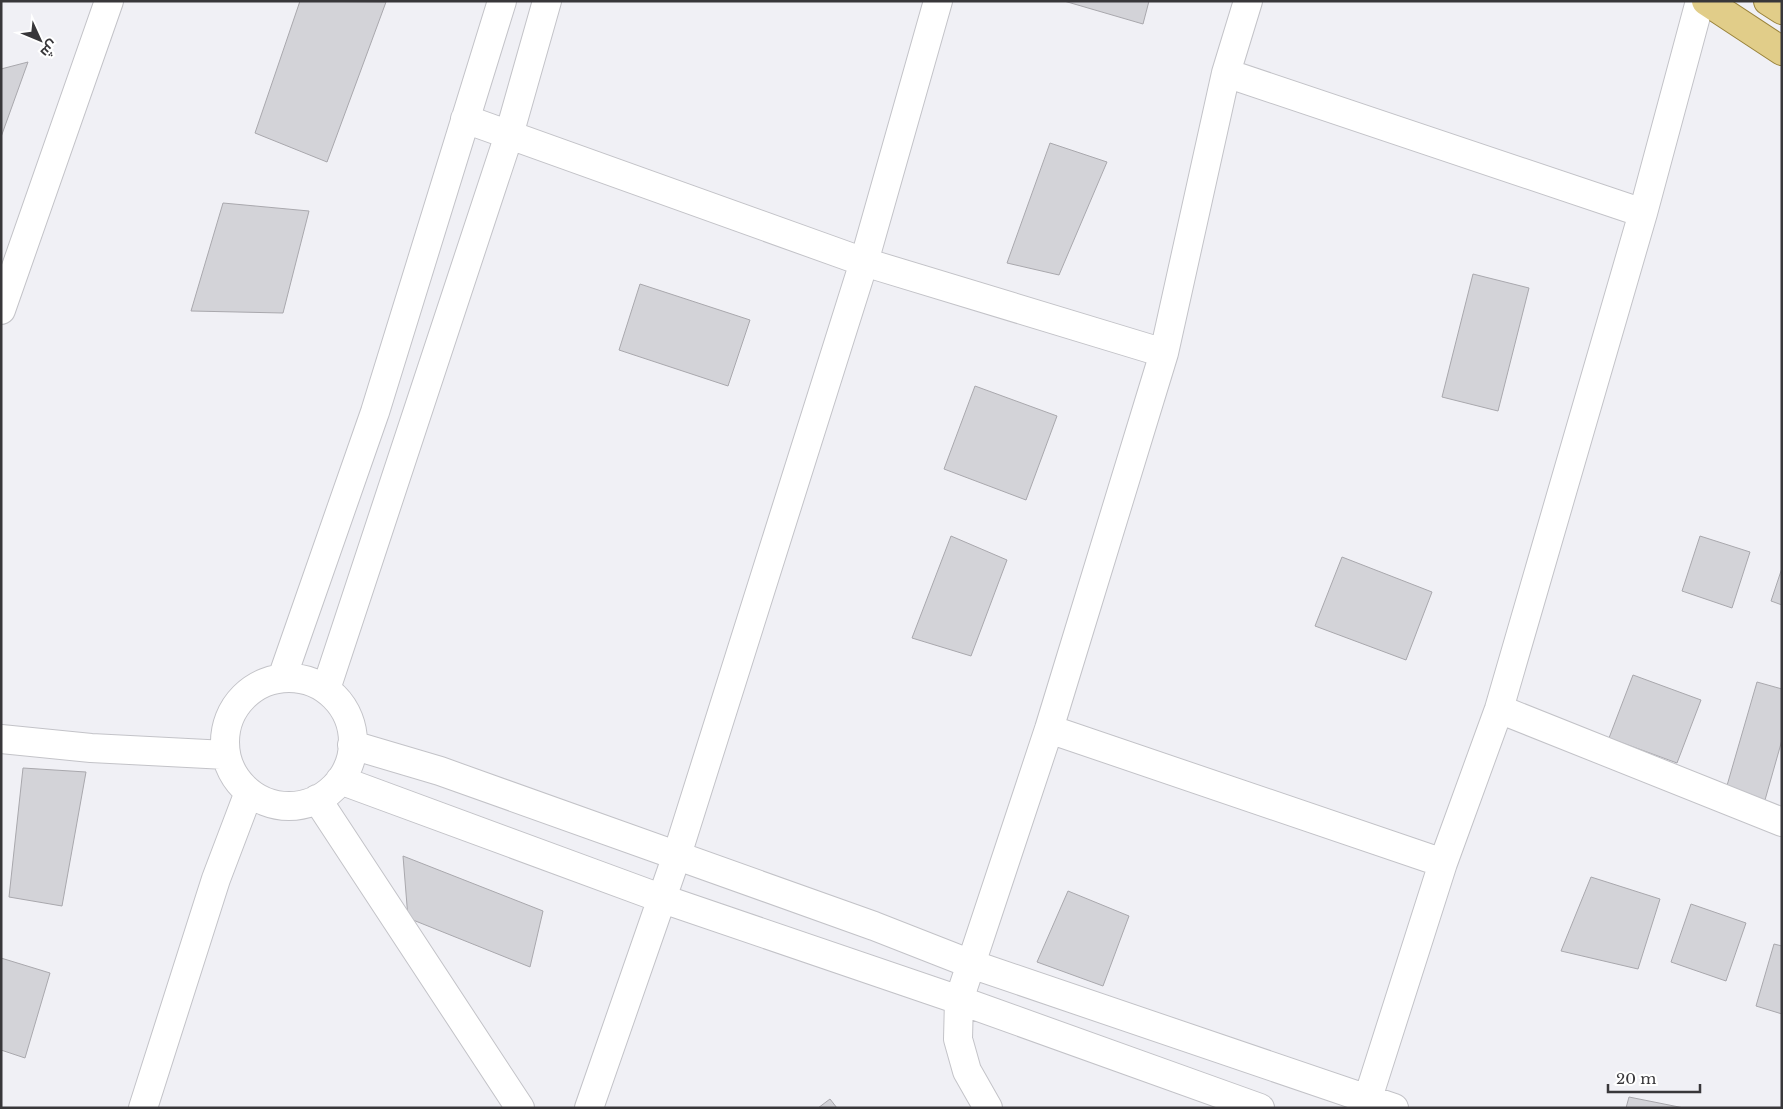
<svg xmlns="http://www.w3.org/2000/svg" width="1783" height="1109" font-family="'Libre Baskerville',Cairo,serif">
<rect width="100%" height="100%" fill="#f0f0f5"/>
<path fill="#d3d3d8" stroke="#a9a8ad" d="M 300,1 L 386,2 L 327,162 L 255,133 Z
M 1064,1 L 1149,1 L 1143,24 Z
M 28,62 L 1,137 L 1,69 Z
M 1050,143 L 1107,162 L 1059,275 L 1007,263 Z
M 223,203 L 309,211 L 283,313 L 191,311 Z
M 1473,274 L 1529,288 L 1498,411 L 1442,397 Z
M 640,284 L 750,320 L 728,386 L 619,350 Z
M 975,386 L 1057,416 L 1026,500 L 944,469 Z
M 951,536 L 1007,560 L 971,656 L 912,638 Z
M 1700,536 L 1750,552 L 1732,608 L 1682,591 Z
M 1342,557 L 1432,592 L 1406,660 L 1315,626 Z
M 1782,568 L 1782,605 L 1771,601 Z
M 1633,675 L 1701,700 L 1677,763 L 1609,738 Z
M 1757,682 L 1782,689 L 1782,740 L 1765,800 L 1726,789 Z
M 23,768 L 86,772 L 62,906 L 9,897 Z
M 403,856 L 543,911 L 530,967 L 408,918 Z
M 1591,877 L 1660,899 L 1638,969 L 1561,951 Z
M 1068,891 L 1129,916 L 1103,986 L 1037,962 Z
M 1691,904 L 1746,923 L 1726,981 L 1671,962 Z
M 1774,944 L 1782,946 L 1782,1014 L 1756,1006 Z
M 1,958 L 50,973 L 25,1058 L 1,1050 Z
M 1629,1097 L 1684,1108 L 1626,1108 Z
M 830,1099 L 837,1108 L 818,1108 Z"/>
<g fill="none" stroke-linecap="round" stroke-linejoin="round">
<g stroke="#c3c3c8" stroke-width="30">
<path id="minor" d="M 1226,73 L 1643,213
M 465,119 L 864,262 L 1164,353
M 1,310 L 109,1
M 282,678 L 375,412 L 502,1
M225 742a64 64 0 1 1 128 0a64 64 0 1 1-128 0Z
M 326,689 L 509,135 L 547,1
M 1499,709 L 1782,822
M 1049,729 L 1443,863
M 1,739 L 91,748 L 226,755
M 352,745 L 440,771 L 874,926 L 971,964 L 1394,1108
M 340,780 L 663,899 L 959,1000 L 1260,1108
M 317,799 L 520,1108
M 1368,1098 L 1443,863 L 1499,709 L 1643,213 L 1700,1
M 143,1108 L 216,879 L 249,792
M 589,1108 L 677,855 L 864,262 L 938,1
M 988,1108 L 967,1071 L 958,1039 L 959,1000 L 1049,729 L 1164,353 L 1226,73 L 1248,1"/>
</g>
<g stroke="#99823a" stroke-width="30">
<path id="major" d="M 1706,1 L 1782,51
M 1768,1 L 1782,10"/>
</g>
<use href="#minor" stroke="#fff" stroke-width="28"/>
<use href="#major" stroke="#e1cd89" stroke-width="28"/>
</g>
<rect width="1783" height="1109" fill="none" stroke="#38373a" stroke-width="5"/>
<g transform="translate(40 40) rotate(134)" stroke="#ffffff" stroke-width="4" paint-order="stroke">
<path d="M0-4L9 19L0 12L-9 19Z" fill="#38373a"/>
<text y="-8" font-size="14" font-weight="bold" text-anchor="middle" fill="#38373a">ش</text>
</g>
<path d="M1608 1084v8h92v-8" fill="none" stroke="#38373a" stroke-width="2.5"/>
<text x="1616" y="1084" font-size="15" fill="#38373a" stroke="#ffffff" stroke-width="4" paint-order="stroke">20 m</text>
</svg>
